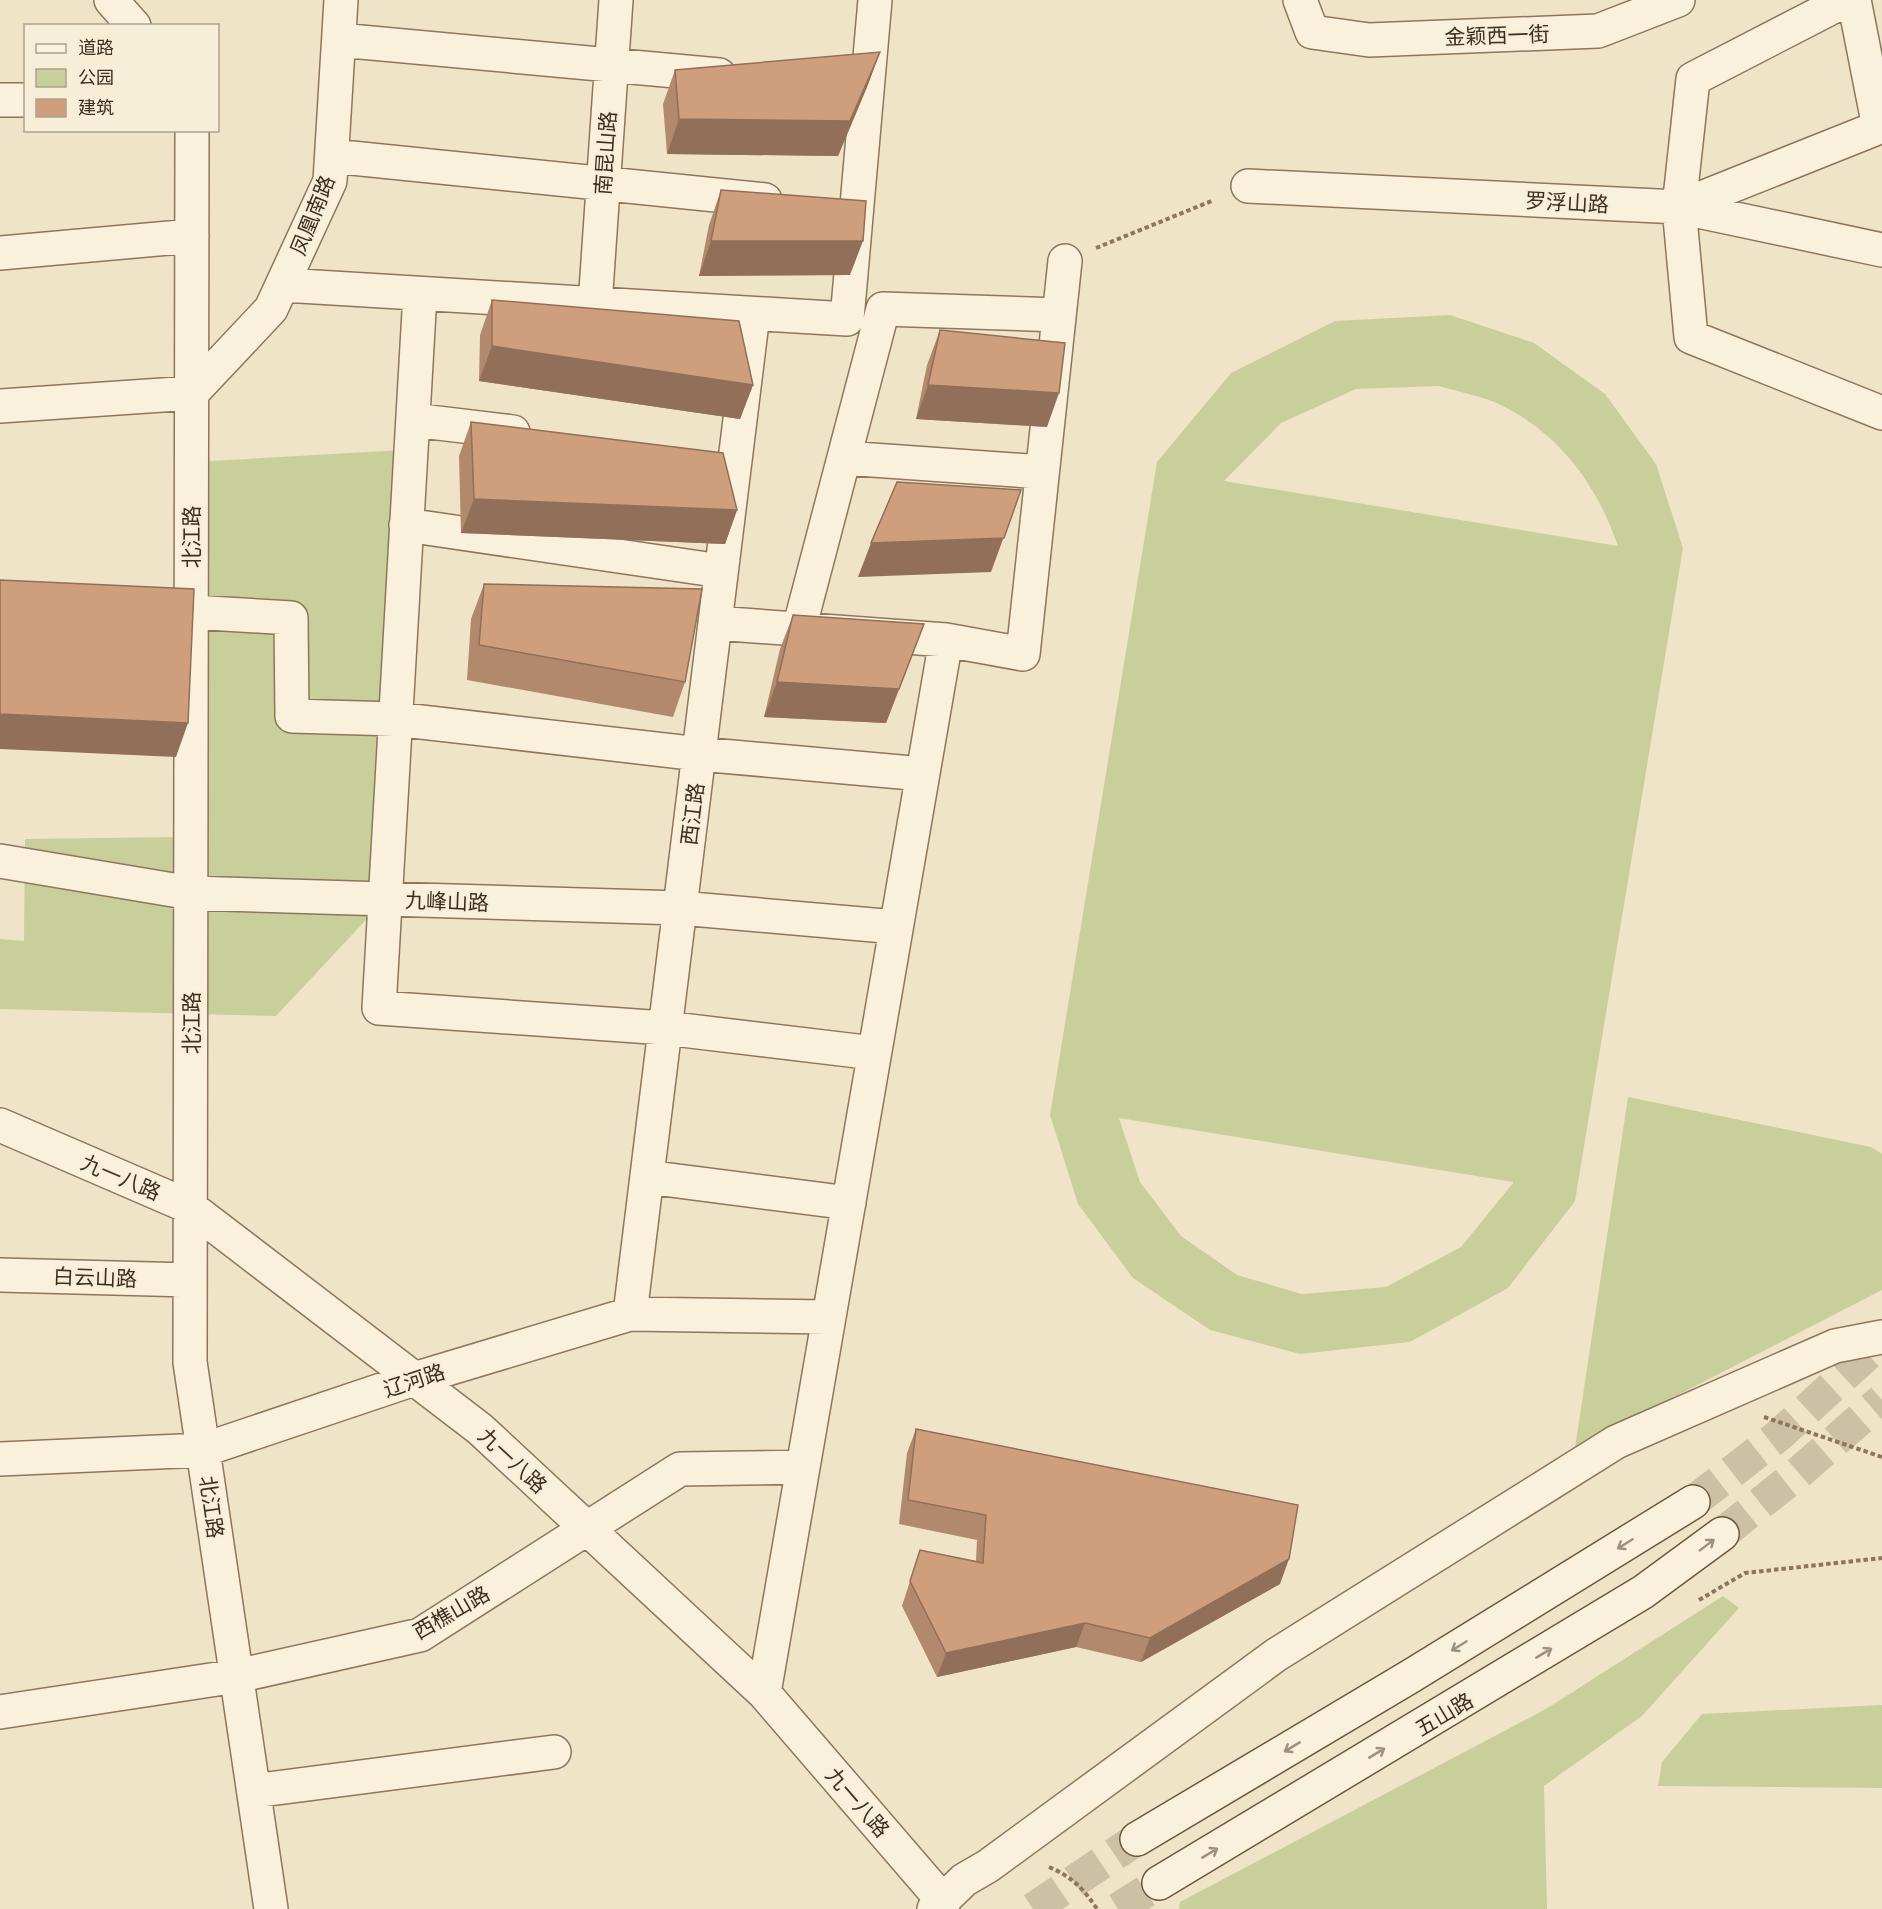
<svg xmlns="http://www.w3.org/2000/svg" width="1882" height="1909" font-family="'IBM Plex Serif','Noto Sans SC',serif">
<rect width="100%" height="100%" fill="#f0e4c8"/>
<path fill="#c9cf9b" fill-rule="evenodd" d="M 1450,315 L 1534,343 L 1605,394 L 1656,464 L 1683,548 L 1575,1201 L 1508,1288 L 1410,1342 L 1300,1354 L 1210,1330 L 1133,1278 L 1078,1204 L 1050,1115 L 1157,462 L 1231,373 L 1335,321 ZM 1439,386 C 1459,392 1482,396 1501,405 C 1561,435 1596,484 1618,546 L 1224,481 L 1281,423 L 1356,389 ZM 1119,1118 L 1513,1182 L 1513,1183 L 1461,1247 L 1386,1287 L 1302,1294 L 1237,1275 L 1181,1236 L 1140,1182 Z
M 402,450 L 394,890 L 276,1016 L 0,1009 L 0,939 L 24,941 L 25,839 L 179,837 L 176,463 Z
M 1628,1097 L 1871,1147 L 1882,1154 L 1882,1290 L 1575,1448 Z
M 1723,1596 L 1739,1608 L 1642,1716 L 1544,1786 L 1547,1909 L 1179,1909 L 1180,1902 L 1546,1709 Z
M 1882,1705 L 1882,1788 L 1658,1786 L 1662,1762 L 1702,1714 Z"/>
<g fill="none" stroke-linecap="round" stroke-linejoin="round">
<path stroke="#ccc0a6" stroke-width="33" stroke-dasharray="33 16" stroke-linecap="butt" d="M 1693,1502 L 1778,1436 L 1882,1341
M 1722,1534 L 1796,1475 L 1882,1400
M 1033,1909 L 1137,1839
M 1118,1909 L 1159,1883"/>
<g stroke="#8d765c" stroke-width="36">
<path id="minor" d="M 111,0 L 134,26
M 1300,0 L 1312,32 L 1369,40 L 1598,31 L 1678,0
M 1846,0 L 1693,79 L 1679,207 L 1691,337 L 1882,413
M 1854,0 L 1879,127
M 339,40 L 719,75
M 0,100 L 26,100
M 192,130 L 190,1362 L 271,1909
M 332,156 L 765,200
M 1248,186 L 1679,207 L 1882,250
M 1679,207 L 1882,126
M 0,253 L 192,236
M 283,285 L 847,319 L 875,0
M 420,294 L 379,1008 L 665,1028 L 874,1053
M 595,305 L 616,0
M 0,406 L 192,393 L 271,309 L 330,181 L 341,0
M 413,420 L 513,432
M 844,458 L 1042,472
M 406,525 L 721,571
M 191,612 L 291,618 L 292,716 L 395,719 L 699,754 L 923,774
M 715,623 L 946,640 L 1023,654 L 1065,261
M 799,629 L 883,309 L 1059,315
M 0,861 L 191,893 L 680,908 L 896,927
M 0,1125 L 190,1207 L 480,1429 L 764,1693 L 944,1902
M 647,1177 L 849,1203
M 0,1275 L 190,1280
M 630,1314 L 753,314
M 0,1459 L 203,1450 L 414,1379 L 630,1314 L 829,1317
M 764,1693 L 946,640
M 0,1712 L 237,1676 L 420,1635 L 680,1469 L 803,1467
M 254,1791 L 554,1752
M 934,1909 L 964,1880 L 988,1866 L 1276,1655 L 1616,1442 L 1835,1346 L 1882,1337"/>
</g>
<g stroke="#6f573f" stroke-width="36">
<path id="secondary" d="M 1137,1839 L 1411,1676 L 1693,1502
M 1159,1883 L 1643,1592 L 1722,1534"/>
</g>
<path stroke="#8d765c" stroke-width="4" stroke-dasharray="4.5 3" stroke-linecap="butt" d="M 1096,248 L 1214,200
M 1764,1417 L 1882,1457
M 1699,1600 L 1745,1573 L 1882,1558
M 1049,1867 C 1071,1876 1084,1889 1097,1909"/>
<use href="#minor" stroke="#faf1dc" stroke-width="33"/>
<use href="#secondary" stroke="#faf1dc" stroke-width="33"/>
</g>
<path fill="#b2896c" d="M 880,52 L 867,87 L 838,156 L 667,154 L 663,104 L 675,70 Z
M 721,190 L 850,275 L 699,276 L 709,225 Z
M 492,300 L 753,385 L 740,419 L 479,381 L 480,335 Z
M 940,330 L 1047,427 L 916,419 L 927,365 Z
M 471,422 L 737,510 L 725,544 L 461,533 L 459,456 Z
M 484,584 L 685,682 L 673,717 L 467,680 L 471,619 Z
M 793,615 L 924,624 L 886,723 L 764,717 L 780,649 Z
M 916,1429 L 1280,1584 L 1141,1662 L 1076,1647 L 937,1677 L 902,1606 L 920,1550 L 976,1561 L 977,1540 L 899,1524 L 907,1453 Z"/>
<path fill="#916f58" d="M 880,52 L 867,87 L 838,156 L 667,154 L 679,119 Z
M 711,241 L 863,241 L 850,275 L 699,276 Z
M 492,346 L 753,385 L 740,419 L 479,381 Z
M 928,385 L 1059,393 L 1047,427 L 916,419 Z
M 1021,490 L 991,572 L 858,577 L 871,543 Z
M 474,499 L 737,510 L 725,544 L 461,533 Z
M 924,624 L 886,723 L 764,717 L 777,682 Z
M 0,714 L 188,723 L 176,757 L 0,749 Z
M 1289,1559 L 1280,1584 L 1141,1662 L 1150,1638 Z
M 1085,1623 L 1076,1647 L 937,1677 L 946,1653 Z"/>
<path fill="#cf9f7d" stroke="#916f58" stroke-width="1.5" d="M 880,52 L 850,121 L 679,119 L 675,70 Z
M 721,190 L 866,201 L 863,241 L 711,241 Z
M 492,300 L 739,321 L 753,385 L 492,346 Z
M 940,330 L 1065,343 L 1059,393 L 928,385 Z
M 471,422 L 723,453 L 737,510 L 474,499 Z
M 897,482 L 1021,490 L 1004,538 L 871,543 Z
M 0,580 L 194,589 L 188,723 L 0,714 Z
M 484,584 L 702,589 L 685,682 L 479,645 Z
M 793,615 L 924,624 L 899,689 L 777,682 Z
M 916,1429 L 1298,1505 L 1289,1559 L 1150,1638 L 1085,1623 L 946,1653 L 910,1581 L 920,1550 L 983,1563 L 986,1515 L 908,1500 Z"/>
<defs><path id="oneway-shaft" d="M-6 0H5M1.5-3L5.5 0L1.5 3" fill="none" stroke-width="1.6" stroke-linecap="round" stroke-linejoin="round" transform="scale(1.5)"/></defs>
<g stroke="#9c907e">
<use href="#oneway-shaft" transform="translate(1625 1544) rotate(148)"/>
<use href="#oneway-shaft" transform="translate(1707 1545) rotate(-37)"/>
<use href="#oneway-shaft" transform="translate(1459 1646) rotate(148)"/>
<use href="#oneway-shaft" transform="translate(1544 1653) rotate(-31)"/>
<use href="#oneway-shaft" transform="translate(1292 1747) rotate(149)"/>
<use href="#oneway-shaft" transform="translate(1377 1753) rotate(-31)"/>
<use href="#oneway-shaft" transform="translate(1210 1853) rotate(-31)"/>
</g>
<g text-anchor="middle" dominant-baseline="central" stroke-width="4.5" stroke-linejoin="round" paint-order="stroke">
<g font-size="21" fill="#3d2e20" stroke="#f7eed8">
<text transform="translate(1497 35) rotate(-2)">金颖西一街</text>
<text transform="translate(605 153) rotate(-86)">南昆山路</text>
<text transform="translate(1567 202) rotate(3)">罗浮山路</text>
<text transform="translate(312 215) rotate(-68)">凤凰南路</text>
<text transform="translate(191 537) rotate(-90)">北江路</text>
<text transform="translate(692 814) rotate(-83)">西江路</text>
<text transform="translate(447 901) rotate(2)">九峰山路</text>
<text transform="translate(191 1023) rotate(-90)">北江路</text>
<text transform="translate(121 1177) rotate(23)">九一八路</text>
<text transform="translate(95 1277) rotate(2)">白云山路</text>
<text transform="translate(414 1380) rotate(-18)">辽河路</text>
<text transform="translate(513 1460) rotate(43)">九一八路</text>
<text transform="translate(212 1507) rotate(82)">北江路</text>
<text transform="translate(451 1612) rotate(-30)">西樵山路</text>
<text transform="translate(1444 1714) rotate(-31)">五山路</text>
<text transform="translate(858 1802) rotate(49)">九一八路</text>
</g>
</g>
<rect x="24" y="24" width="195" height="108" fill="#f7eed8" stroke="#ada18e" stroke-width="1.5"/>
<rect x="36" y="44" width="30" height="9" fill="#faf1dc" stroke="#ada18e" stroke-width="1.5"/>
<text x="78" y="54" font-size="18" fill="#3d2e20">道路</text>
<rect x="36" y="69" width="30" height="18" fill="#c9cf9b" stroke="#ada18e" stroke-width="1.5"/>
<text x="78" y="84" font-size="18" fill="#3d2e20">公园</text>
<rect x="36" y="99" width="30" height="18" fill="#cf9f7d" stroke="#ada18e" stroke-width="1.5"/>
<text x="78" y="114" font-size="18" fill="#3d2e20">建筑</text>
</svg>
